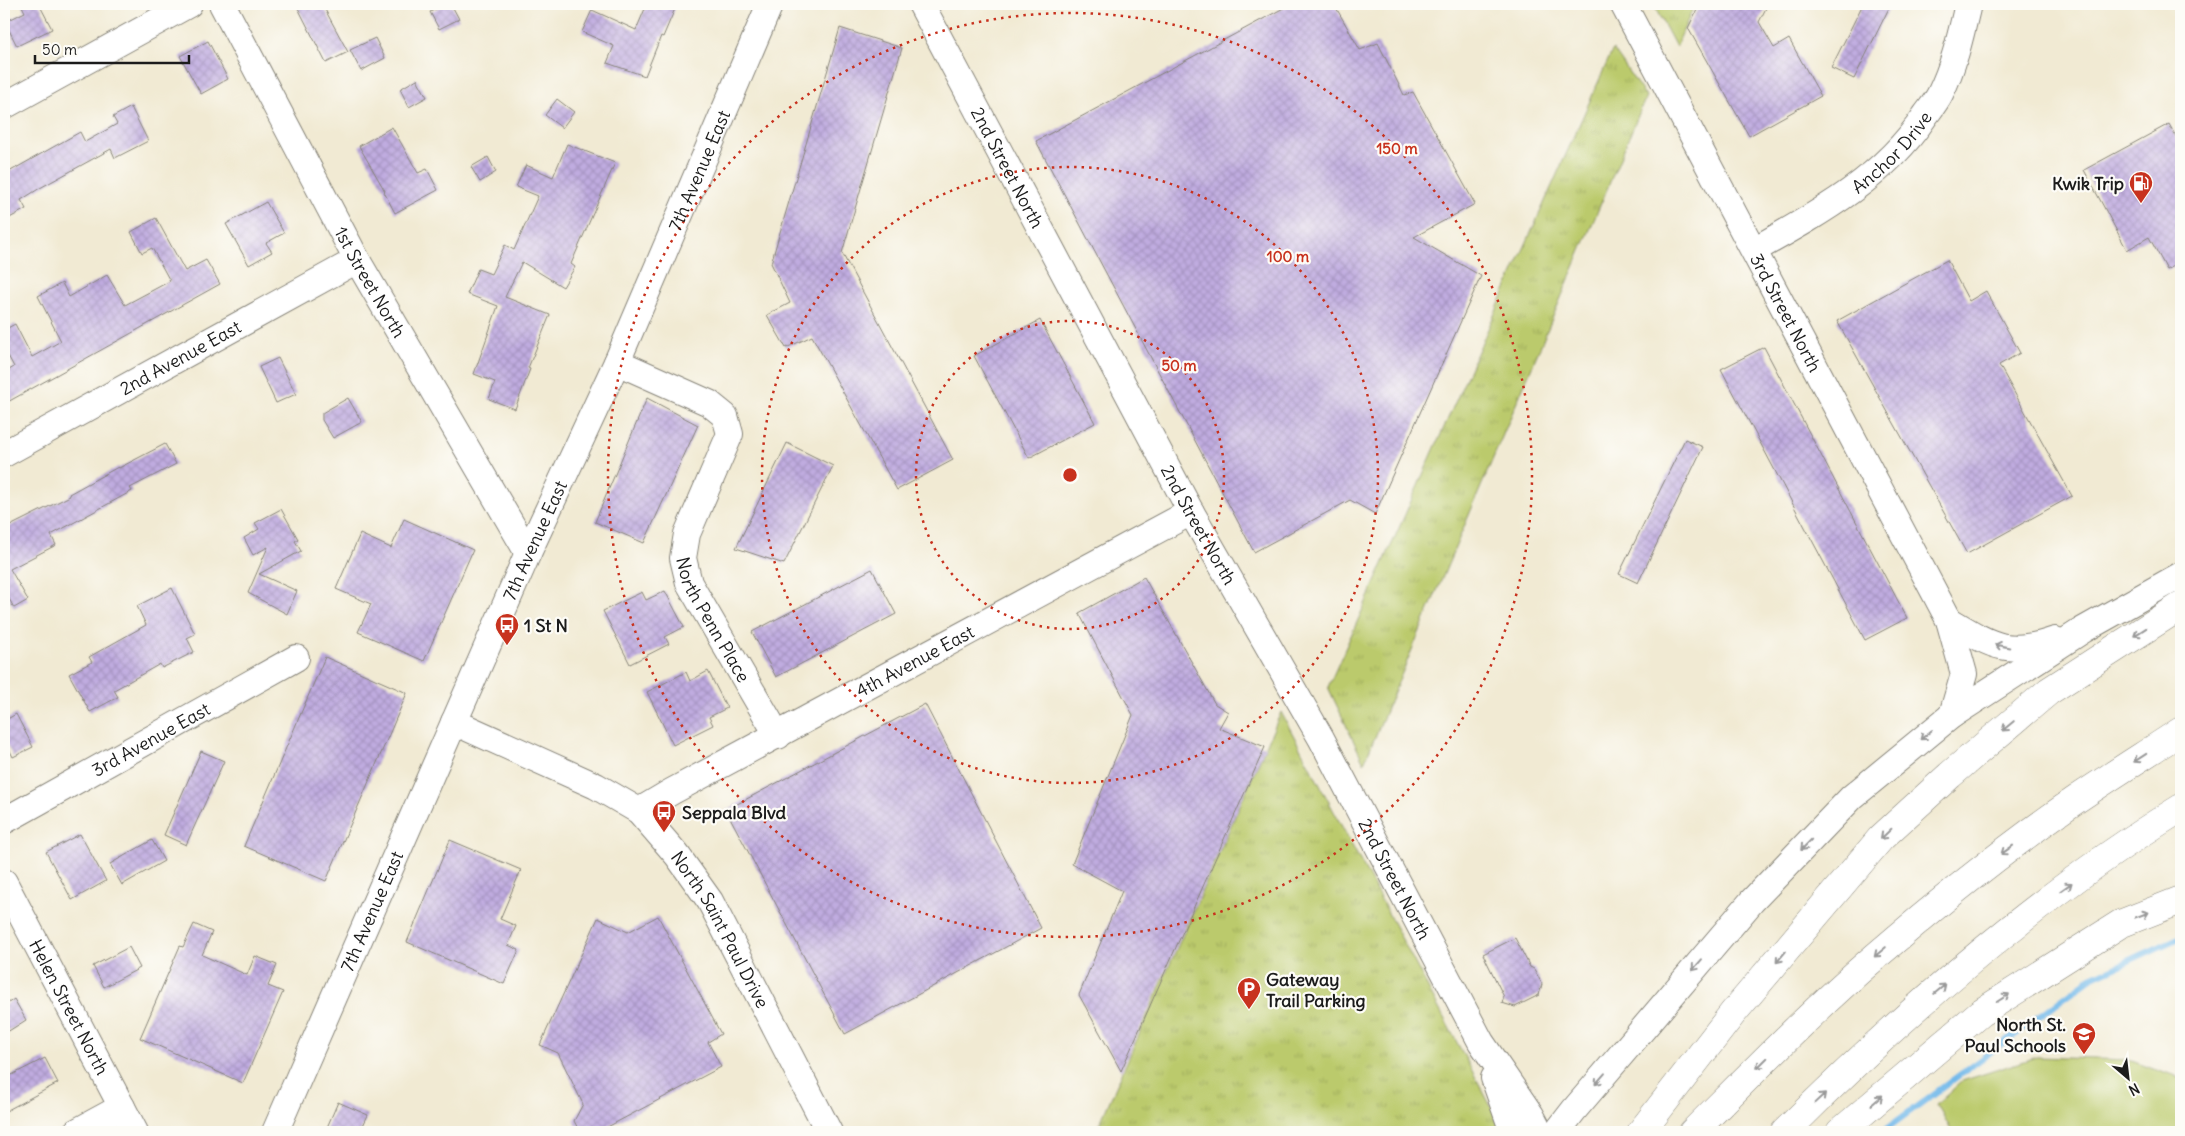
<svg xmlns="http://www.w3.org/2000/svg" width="2185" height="1136" font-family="Delius,sans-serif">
<defs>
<pattern id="park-tufts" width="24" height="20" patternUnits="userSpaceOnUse" patternTransform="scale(1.25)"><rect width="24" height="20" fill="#bbca6c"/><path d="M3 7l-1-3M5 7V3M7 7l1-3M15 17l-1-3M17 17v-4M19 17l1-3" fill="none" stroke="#a0ad5d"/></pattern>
<pattern id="building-cross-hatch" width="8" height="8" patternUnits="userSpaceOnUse" patternTransform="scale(1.25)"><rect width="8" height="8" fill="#c0ace0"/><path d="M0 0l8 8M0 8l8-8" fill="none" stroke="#a493c0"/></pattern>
</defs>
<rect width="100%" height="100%" fill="#fdfcf7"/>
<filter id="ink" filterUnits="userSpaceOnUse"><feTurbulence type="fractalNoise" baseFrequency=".02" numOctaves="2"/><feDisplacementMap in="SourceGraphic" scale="10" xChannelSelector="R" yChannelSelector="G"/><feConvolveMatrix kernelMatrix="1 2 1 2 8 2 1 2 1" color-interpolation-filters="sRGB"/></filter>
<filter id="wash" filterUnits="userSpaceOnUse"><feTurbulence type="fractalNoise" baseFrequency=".0096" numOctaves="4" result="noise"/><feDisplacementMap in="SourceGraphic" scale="20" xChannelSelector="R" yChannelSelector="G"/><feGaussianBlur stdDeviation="1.12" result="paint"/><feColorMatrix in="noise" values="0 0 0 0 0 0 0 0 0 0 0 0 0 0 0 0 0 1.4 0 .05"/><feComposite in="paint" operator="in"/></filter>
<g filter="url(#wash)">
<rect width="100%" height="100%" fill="#f1ead3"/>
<path fill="#bbca6c" stroke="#6c7344" d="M 2036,1057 L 2129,1060 L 2181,1079 L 2181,1132 L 1952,1132 L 1937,1104 L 1962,1081 Z"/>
<path fill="url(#park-tufts)" stroke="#6c7344" d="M 1653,4 L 1695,4 L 1676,47 Z
M 1613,49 L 1646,97 L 1364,763 L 1328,687 Z
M 1281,712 L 1493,1110 L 1502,1132 L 1096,1132 Z"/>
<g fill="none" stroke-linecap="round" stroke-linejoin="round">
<path stroke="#72b9ea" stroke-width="6" d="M 1882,1132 L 2091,978 L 2181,937"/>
</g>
<g id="blocks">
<path fill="url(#building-cross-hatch)" d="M 21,4 L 39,4 L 52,29 L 17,46 L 5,22 L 25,12 Z
M 296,4 L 322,4 L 348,52 L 326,63 Z
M 446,4 L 451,4 L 459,19 L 439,29 L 430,12 Z
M 647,4 L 677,4 L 663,37 L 661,36 L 645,76 L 607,63 L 614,46 L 582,32 L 592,10 L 636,30 Z
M 1291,4 L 1334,4 L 1360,50 L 1378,43 L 1404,95 L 1413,92 L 1475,204 L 1414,237 L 1481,276 L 1375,514 L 1350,500 L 1254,552 L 1036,141 Z
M 1700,4 L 1768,4 L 1759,22 L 1774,48 L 1789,39 L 1821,96 L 1749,136 L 1688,28 Z
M 1863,4 L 1891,4 L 1854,79 L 1831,68 Z
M 840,28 L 902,48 L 842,253 L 953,460 L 897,490 L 812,336 L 786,348 L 767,315 L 790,303 L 771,263 Z
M 375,38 L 385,58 L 361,71 L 350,50 Z
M 208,41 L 228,79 L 201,94 L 180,56 Z
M 417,79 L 427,97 L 409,107 L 400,89 Z
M 557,99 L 574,112 L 562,128 L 545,115 Z
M 131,107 L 148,141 L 115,158 L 111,149 L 40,188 L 21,200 L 26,209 L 4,221 L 4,167 L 7,173 L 80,132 L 85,142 L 117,124 L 113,117 Z
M 2169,124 L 2181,146 L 2181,262 L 2167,270 L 2149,237 L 2127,250 L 2084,170 Z
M 392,127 L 418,173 L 427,169 L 438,190 L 395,213 L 384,192 L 385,191 L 359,146 Z
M 567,144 L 615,163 L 571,264 L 575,267 L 563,287 L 522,262 L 505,297 L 550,315 L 528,368 L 530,369 L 515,409 L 489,399 L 495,382 L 474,374 L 498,306 L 467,294 L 478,269 L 491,274 L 505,245 L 514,250 L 538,196 L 516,187 L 526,165 L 553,177 Z
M 488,157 L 496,172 L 480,182 L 471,167 Z
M 266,202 L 284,233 L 266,243 L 272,252 L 249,265 L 226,224 Z
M 156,218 L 185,271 L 206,260 L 220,284 L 4,404 L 4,373 L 14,367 L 4,348 L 4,330 L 15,324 L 32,357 L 61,341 L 38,296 L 62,283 L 69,297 L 107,275 L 125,305 L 170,281 L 152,248 L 142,253 L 131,232 Z
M 1947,260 L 1969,301 L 1986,291 L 2020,353 L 1999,365 L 2072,496 L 1967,554 L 1837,321 Z
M 1040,320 L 1095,423 L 1029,458 L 974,356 Z
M 1764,347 L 1907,618 L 1865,640 L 1721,369 Z
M 278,358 L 296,394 L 276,403 L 259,367 Z
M 348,398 L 362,422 L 333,438 L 322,420 L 322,413 Z
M 647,398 L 698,425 L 644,543 L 595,522 Z
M 1685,439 L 1703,447 L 1638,583 L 1619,574 Z
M 787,443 L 833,466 L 784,564 L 736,548 Z
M 165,444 L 176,464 L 130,488 L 132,491 L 51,535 L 56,545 L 10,569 L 28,600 L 14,608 L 4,589 L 4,529 L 70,496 L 69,494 L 118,467 L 119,468 Z
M 281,509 L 298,539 L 295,541 L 301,551 L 259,574 L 297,591 L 287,614 L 248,593 L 268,547 L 253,555 L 244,538 L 259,529 L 255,523 Z
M 404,519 L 473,550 L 424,661 L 358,632 L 371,604 L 336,589 L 360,534 L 391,548 Z
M 872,569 L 896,614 L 776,677 L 752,632 Z
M 1144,577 L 1215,704 L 1228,712 L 1219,728 L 1265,747 L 1121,1071 L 1079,995 L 1122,891 L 1072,864 L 1133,715 L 1079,613 Z
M 172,588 L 195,634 L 187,638 L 194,652 L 162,668 L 160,664 L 114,690 L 118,697 L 90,712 L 69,674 L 92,662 L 89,657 L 146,625 L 137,606 Z
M 665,591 L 684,627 L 665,637 L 669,644 L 630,664 L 603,611 L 642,592 L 646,600 Z
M 325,657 L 407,693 L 326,881 L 244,846 Z
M 708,671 L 727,708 L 709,717 L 713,725 L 673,745 L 647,692 L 686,672 L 690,681 Z
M 925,704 L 1041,928 L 845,1034 L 726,810 Z
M 16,714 L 33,747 L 13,757 L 4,739 L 4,721 Z
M 201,751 L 224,761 L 186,845 L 164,835 Z
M 80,834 L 106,881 L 72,900 L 46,852 Z
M 152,840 L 164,861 L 122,885 L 110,864 Z
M 450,840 L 521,870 L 500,919 L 516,926 L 508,945 L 519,950 L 504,984 L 407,942 Z
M 658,916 L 721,1034 L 708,1042 L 721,1067 L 598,1132 L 580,1132 L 574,1121 L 583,1104 L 558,1053 L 540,1045 L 598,918 L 628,932 Z
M 194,924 L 212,932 L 202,955 L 247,975 L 255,956 L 277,965 L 268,986 L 283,992 L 243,1083 L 140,1038 L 180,946 L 183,947 Z
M 1515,938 L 1530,967 L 1534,969 L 1542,984 L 1539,995 L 1515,1007 L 1502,1003 L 1504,997 L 1483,954 Z
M 129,947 L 140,968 L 104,987 L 93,966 Z
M 14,999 L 26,1020 L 4,1034 L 4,1006 Z
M 45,1058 L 58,1083 L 4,1112 L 4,1079 Z
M 338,1102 L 368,1115 L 360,1132 L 325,1132 Z"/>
</g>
</g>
<g filter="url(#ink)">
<use href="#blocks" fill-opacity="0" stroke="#868378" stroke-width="1"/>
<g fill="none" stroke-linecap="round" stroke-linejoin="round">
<g stroke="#868378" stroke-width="28">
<g id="minor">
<path id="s1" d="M 222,4 L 357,260 L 528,553"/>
<path id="s2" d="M 921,4 L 1191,512 L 1321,738 L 1481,1042 L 1531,1115 L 1540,1132"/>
<path id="s3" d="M 1623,4 L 1949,620 L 1964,674 L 1952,715"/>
<path d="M 4,106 L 189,4"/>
<path id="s4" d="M 1754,250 C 1818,214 1883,179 1925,116 C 1930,109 1936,102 1940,94 C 1954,66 1961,34 1968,4"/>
<path id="s5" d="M 617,362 L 709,403 L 725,416 L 730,434 L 687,534 L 683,558 L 689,583 L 778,736"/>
<path id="s6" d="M 4,454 L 357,260"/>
<path d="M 1949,620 C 1991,645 2006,657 2055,640"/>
<path id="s7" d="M 454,722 L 596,786 L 639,811 L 677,855 L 710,901 L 829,1132"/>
<path id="s8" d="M 639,811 L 671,792 L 1191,512"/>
<path id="s9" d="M 4,821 L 296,658"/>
<path id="s10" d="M 4,882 L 135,1132"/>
<path d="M 1494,1078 L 1513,1132"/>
<path d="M 76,1132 L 122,1107"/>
<path id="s11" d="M 275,1132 L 528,553 L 617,362 L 770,4"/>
<path d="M 1557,1132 L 1574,1110 L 1752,901 L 1852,797 L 1952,715 L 2083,630 L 2181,575"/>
</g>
</g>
<g stroke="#868378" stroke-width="29">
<path id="highway" d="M 1641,1132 L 1733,1013 L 1881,838 L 1950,775 L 2049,691 L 2181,606
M 1693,1132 C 1752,1073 1811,1012 1875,957 C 1939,902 2007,847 2077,799 C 2111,776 2146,754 2181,731
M 1785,1132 C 1903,1014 2039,895 2181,808
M 1840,1132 L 1980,1013 L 2120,924 L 2181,900"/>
</g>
<use href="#minor" stroke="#fff" stroke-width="26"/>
<use href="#highway" stroke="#fff" stroke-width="28"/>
</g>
<defs><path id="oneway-shaft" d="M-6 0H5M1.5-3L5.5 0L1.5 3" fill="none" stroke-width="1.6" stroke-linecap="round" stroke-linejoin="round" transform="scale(1.25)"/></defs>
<g stroke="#999">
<use href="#oneway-shaft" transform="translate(2140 632) rotate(147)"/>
<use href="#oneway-shaft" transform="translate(2002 646) rotate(-169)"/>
<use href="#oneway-shaft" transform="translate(2008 726) rotate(140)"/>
<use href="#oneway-shaft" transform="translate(1926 735) rotate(141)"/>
<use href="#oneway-shaft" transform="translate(2140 758) rotate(147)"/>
<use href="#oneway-shaft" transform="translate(1886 834) rotate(136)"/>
<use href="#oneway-shaft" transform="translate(1806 845) rotate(134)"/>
<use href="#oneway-shaft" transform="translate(2007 850) rotate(144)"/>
<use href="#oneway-shaft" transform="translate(2066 887) rotate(-36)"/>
<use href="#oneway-shaft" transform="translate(2142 915) rotate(-21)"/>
<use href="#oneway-shaft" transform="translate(1880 952) rotate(140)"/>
<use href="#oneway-shaft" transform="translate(1781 957) rotate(130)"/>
<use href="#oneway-shaft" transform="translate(1697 965) rotate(131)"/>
<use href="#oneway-shaft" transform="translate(1940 989) rotate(-40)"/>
<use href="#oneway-shaft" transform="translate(2003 998) rotate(-32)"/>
<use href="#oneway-shaft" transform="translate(1762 1063) rotate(135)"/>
<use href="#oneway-shaft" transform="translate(1600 1079) rotate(131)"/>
<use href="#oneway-shaft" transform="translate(1820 1098) rotate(-43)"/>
<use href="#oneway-shaft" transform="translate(1877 1100) rotate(-41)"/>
</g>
</g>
<g fill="none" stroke="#c8321e" stroke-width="2.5" stroke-dasharray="2.5 5">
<circle cx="1070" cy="475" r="154"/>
<circle cx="1070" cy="475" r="308"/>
<circle cx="1070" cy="475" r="462"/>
</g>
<defs>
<g id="fuel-pin" transform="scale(1.25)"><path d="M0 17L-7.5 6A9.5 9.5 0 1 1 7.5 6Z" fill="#c8321e" stroke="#fdfcf7"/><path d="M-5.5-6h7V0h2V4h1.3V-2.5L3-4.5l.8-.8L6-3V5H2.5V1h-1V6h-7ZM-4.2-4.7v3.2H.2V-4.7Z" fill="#fff"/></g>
<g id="bus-pin" transform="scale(1.25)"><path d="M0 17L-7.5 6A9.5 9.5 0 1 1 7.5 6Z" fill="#c8321e" stroke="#fdfcf7"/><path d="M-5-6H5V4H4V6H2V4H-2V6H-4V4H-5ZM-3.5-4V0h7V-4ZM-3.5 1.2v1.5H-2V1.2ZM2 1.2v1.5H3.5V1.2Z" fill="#fff"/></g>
<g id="parking-pin" transform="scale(1.25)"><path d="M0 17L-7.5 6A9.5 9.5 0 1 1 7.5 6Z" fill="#c8321e" stroke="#fdfcf7"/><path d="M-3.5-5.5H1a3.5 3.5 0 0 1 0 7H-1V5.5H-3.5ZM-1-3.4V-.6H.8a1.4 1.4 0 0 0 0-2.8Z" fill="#fff"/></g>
<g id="school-pin" transform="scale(1.25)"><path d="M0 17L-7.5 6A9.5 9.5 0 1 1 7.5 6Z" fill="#c8321e" stroke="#fdfcf7"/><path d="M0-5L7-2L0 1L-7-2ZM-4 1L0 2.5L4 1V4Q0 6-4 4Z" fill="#fff"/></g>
</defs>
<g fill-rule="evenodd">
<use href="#fuel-pin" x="2141" y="183"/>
<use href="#bus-pin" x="507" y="625"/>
<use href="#bus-pin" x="664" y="812"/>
<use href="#parking-pin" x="1249" y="989"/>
<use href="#school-pin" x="2084" y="1034"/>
</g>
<g text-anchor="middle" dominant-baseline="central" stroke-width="4.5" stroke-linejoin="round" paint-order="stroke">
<g font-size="18" fill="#1c1c1c" stroke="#fdfcf7">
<text stroke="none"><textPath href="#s4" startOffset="170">Anchor Drive</textPath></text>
<text stroke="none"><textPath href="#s2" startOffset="185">2nd Street North</textPath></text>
<text stroke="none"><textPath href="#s11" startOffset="1051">7th Avenue East</textPath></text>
<text stroke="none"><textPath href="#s1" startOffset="315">1st Street North</textPath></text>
<text stroke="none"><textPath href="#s3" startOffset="349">3rd Street North</textPath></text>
<text stroke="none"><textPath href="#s6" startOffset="201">2nd Avenue East</textPath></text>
<text stroke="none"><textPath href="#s2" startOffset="590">2nd Street North</textPath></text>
<text stroke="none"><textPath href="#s11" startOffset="646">7th Avenue East</textPath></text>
<text stroke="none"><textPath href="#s5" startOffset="342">North Penn Place</textPath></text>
<text stroke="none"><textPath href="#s8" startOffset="314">4th Avenue East</textPath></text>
<text stroke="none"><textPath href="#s9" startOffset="168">3rd Avenue East</textPath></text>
<text stroke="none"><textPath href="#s2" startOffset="995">2nd Street North</textPath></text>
<text stroke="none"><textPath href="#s11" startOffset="241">7th Avenue East</textPath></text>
<text stroke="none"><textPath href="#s7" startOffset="350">North Saint Paul Drive</textPath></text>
<text stroke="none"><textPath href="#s10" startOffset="141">Helen Street North</textPath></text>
</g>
<g font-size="18" font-weight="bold" fill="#1c1c1c" stroke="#fdfcf7" text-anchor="start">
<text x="2124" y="183" text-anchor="end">Kwik Trip</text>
<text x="524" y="625">1 St N</text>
<text x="682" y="812">Seppala Blvd</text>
<text x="1266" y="979">Gateway<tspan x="1266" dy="21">Trail Parking</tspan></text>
<text x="2066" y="1024" text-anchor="end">North St.<tspan x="2066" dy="21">Paul Schools</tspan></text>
</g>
</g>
<circle cx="1070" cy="475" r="8" fill="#c8321e" stroke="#fdfcf7" stroke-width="2.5"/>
<g font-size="15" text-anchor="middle" font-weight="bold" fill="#c8321e" stroke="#fdfcf7" stroke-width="4.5" stroke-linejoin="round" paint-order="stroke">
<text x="1397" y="154">150 m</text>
<text x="1288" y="262">100 m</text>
<text x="1179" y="371">50 m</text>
</g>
<rect width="2185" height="1136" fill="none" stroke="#fdfcf7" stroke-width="20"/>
<g transform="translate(2128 1078) rotate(152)" stroke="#fdfcf7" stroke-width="4" paint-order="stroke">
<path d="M0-4L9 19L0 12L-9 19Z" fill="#1c1c1c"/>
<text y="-8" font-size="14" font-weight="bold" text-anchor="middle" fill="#1c1c1c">N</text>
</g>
<path d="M35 55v8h154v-8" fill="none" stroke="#1c1c1c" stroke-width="2.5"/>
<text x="42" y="55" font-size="15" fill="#1c1c1c" stroke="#fdfcf7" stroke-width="4" paint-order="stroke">50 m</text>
</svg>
